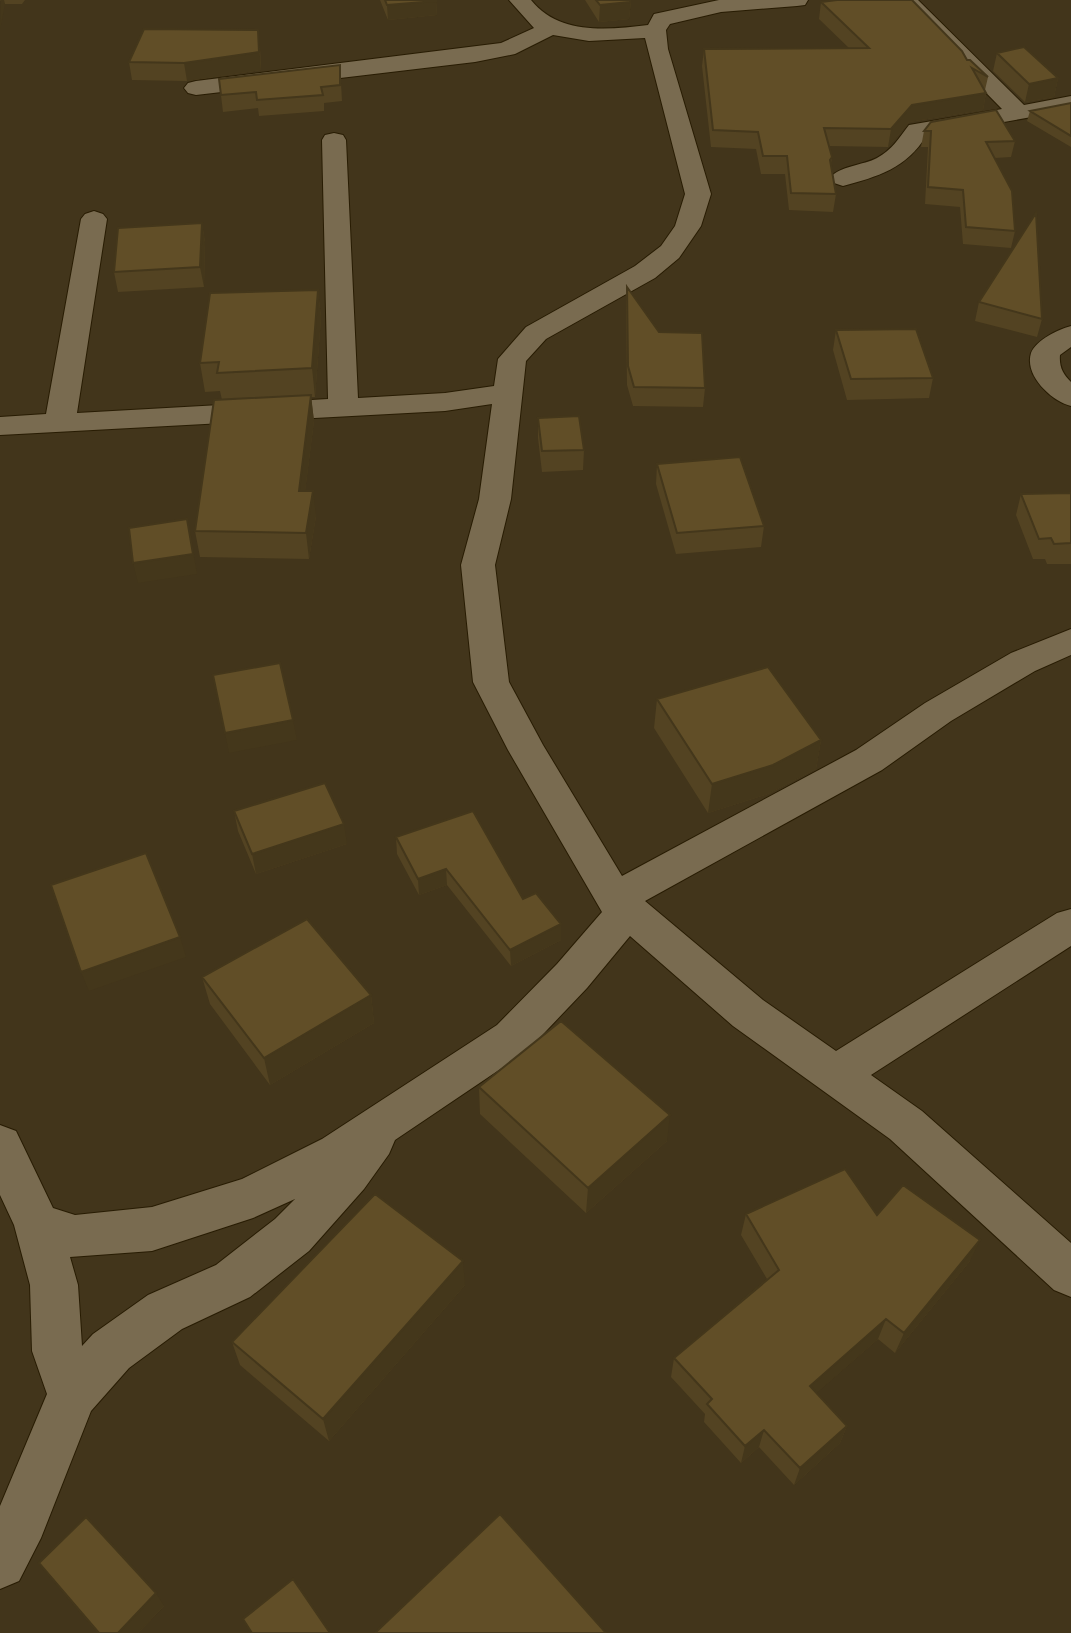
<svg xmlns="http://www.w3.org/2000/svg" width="1071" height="1633" font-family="'Varela Round',sans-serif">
<rect width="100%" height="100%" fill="#42351b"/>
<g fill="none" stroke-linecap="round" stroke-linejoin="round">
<g stroke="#281c03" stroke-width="2">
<path id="minor" d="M 509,0 L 531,0 C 559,35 607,30 648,25 L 654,14 L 719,0 L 808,0 L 805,5 L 797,6 L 721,12 L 670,24 L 666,30 L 668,49 L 711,194 L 701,226 L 679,258 L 655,278 L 546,339 L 526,361 L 511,499 L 495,565 L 509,682 L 543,745 L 622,876 L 856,750 L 925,703 L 1011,653 L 1071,629 L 1071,655 L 1035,671 L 951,721 L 882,770 L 645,901 L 763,1000 L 836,1051 L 1057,913 L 1071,909 L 1071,946 L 871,1075 L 922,1111 L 1071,1243 L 1071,1297 L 1054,1290 L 890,1139 L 733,1026 L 630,936 L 587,988 L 527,1051 L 395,1140 L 389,1154 L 364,1189 L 309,1251 L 250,1297 L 182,1329 L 129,1368 L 91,1411 L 41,1538 L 19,1581 L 0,1589 L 0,1506 L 47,1394 L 32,1351 L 30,1285 L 14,1225 L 0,1195 L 0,1125 L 16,1131 L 53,1208 L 75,1215 L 152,1207 L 242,1179 L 322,1139 L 497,1025 L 557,964 L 602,912 L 508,750 L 473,682 L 461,565 L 479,499 L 492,404 L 445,411 L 0,435 L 0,417 L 46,414 L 81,219 L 85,214 L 94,211 L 103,214 L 107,219 L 77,413 L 328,399 L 322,140 L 325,135 L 334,133 L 343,135 L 346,140 L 358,398 L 445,393 L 494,386 L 498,359 L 526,327 L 635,266 L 661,246 L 675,226 L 685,194 L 645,38 L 589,41 L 553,35 L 515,54 L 475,62 L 196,95 L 188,93 L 184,88 L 188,83 L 196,81 L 501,43 L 534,28 ZM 295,1199 L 275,1219 L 216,1265 L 148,1295 L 93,1334 L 82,1346 L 78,1285 L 70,1257 L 152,1251 L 253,1218 Z
M 895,0 L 918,0 L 1024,105 L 1071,96 L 1071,110 L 926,136 C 907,168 877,177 843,186 L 834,183 L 830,178 C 839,166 864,165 877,158 C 892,150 899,138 909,125 L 1002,109 Z
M 1071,326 L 1071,347 L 1060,355 C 1059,367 1063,374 1071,382 L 1071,406 C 1052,401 1024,376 1031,353 C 1036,340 1059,329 1071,326 Z"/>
</g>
<use href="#minor" fill="#796b50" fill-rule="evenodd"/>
</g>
<path fill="#534322" d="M 0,0 L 25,0 L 22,4 L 5,4 Z
M 380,0 L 436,0 L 437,15 L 388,20 Z
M 585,0 L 631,0 L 629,19 L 599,22 Z
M 821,2 L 967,60 L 988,77 L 985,90 L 986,93 L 983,110 L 909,122 L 888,147 L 829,146 L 832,157 L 831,164 L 836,194 L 833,212 L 789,210 L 785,174 L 761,174 L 756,149 L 711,147 L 702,66 L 704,49 L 849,48 L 819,19 Z
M 260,48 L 261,70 L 187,81 L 132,80 L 129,62 Z
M 997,53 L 1058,78 L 1054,97 L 1025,102 L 993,71 Z
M 340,65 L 342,101 L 324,103 L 324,111 L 259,116 L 258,108 L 223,112 L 219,79 Z
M 1071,103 L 1071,147 L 1027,121 L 1030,111 Z
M 931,122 L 1015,141 L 1011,157 L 995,158 L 1015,231 L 1011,248 L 963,244 L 960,207 L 925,204 L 928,147 L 921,147 L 924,131 Z
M 202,223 L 205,242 L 204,287 L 118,292 L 114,272 Z
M 627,287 L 659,332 L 705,388 L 703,407 L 633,406 L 627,385 L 626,306 Z
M 318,290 L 321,318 L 315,397 L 311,397 L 314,421 L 305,491 L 316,516 L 309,559 L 200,557 L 195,531 L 222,400 L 220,391 L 205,392 L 200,363 Z
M 979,302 L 1042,319 L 1037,337 L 975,321 Z
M 836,330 L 933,378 L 929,398 L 847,400 L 833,350 Z
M 538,418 L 584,450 L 583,470 L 542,472 L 538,438 Z
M 657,464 L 764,526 L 761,547 L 676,554 L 656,484 Z
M 1071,493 L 1071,564 L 1047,564 L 1045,559 L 1033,559 L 1016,515 L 1021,494 Z
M 657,699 L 821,740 L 816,769 L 768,794 L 708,813 L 654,728 Z
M 234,811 L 347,844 L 256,874 L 238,831 Z
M 396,837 L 523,899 L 561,924 L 561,940 L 511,966 L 447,885 L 419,895 L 397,854 Z
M 202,977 L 371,995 L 374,1023 L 270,1085 L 210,1004 Z
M 479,1087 L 667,1141 L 586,1213 L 480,1114 Z
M 746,1214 L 877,1215 L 970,1261 L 895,1353 L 878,1339 L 816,1393 L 847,1426 L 840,1443 L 794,1485 L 759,1447 L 741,1463 L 704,1422 L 705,1414 L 671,1377 L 674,1358 L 767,1279 L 741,1235 Z
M 465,1285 L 329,1441 L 240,1365 L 232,1342 Z
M 39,1563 L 164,1606 L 138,1633 L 98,1633 Z"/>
<path fill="#44371b" d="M 1,0 L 4,0 L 5,4 L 0,30 Z
M 631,0 L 629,19 L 599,22 L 600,5 Z
M 436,1 L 437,15 L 388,20 L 387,5 Z
M 258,30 L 261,70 L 187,81 L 184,63 Z
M 1058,78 L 1054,97 L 1025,102 L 1029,84 Z
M 986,93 L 983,110 L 909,122 L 888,147 L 891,129 L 912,105 Z
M 202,223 L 205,242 L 204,287 L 200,267 Z
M 318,290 L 321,318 L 315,397 L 312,368 Z
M 311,395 L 314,421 L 302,516 L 299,491 Z
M 313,491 L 316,516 L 309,559 L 306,533 Z
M 187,519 L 197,574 L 138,583 L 133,563 Z
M 293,720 L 297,740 L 229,753 L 225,733 Z
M 821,740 L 816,769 L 768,794 L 708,813 L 712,784 Z
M 344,824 L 347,844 L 256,874 L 252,854 Z
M 446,869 L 447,885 L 419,895 L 418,879 Z
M 561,924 L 561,940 L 511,966 L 510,950 Z
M 180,937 L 186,957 L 89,991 L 81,972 Z
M 371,995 L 374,1023 L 270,1085 L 264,1058 Z
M 670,1115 L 667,1141 L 586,1213 L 588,1188 Z
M 980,1240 L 970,1261 L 895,1353 L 904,1333 Z
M 463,1261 L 465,1285 L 329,1441 L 323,1419 Z
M 886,1319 L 878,1339 L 803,1405 L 810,1386 Z
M 847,1426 L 840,1443 L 794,1485 L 800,1468 Z
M 764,1430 L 759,1447 L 741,1463 L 745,1446 Z
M 156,1593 L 164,1606 L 138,1633 L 118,1633 Z"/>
<path fill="#614e27" stroke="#44371b" stroke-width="2" d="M 385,0 L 436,0 L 436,1 L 387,5 Z
M 596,0 L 630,0 L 630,2 L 600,5 Z
M 837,0 L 912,0 L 962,51 L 967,60 L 970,60 L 988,77 L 972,68 L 986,93 L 912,105 L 891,129 L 824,128 L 832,157 L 830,160 L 836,194 L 791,193 L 787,156 L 763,156 L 758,132 L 713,130 L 704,49 L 869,48 L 821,2 Z
M 144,29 L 258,30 L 259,52 L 184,63 L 129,62 Z
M 1024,47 L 1058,78 L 1029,84 L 997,53 Z
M 340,65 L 340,85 L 321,87 L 323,95 L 257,100 L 256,92 L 221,95 L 219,79 Z
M 1071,103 L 1071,136 L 1030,111 Z
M 996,110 L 1015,141 L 986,142 L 1012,191 L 1015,231 L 966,227 L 963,190 L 928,187 L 931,131 L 924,131 L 931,122 Z
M 1036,213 L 1042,319 L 979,302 Z
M 202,223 L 200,267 L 114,272 L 118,228 Z
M 627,287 L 659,332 L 702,333 L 705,388 L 634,387 L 628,366 Z
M 318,290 L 312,368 L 217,373 L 219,362 L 200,363 L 210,293 Z
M 916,329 L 933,378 L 851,379 L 836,330 Z
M 311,395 L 299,491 L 313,491 L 306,533 L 195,531 L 214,400 Z
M 579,416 L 584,450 L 542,451 L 538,418 Z
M 740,457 L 764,526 L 677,533 L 657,464 Z
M 1071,493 L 1071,543 L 1054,544 L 1051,538 L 1039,539 L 1021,494 Z
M 187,519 L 193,554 L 133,563 L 129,528 Z
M 280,663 L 293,720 L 225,733 L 213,675 Z
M 768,667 L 821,740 L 773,765 L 712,784 L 657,699 Z
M 325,783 L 344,824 L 252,854 L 234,811 Z
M 473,811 L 523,899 L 536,893 L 561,924 L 510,950 L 446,869 L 418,879 L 396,837 Z
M 146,853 L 180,937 L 81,972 L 51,885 Z
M 307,919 L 371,995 L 264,1058 L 202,977 Z
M 561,1021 L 670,1115 L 588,1188 L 479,1087 Z
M 845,1169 L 877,1215 L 903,1185 L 980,1240 L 904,1333 L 886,1319 L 810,1386 L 847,1426 L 800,1468 L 764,1430 L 745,1446 L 707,1404 L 712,1399 L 674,1358 L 779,1270 L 746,1214 Z
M 375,1194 L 463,1261 L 323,1419 L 232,1342 Z
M 500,1514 L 606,1633 L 375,1633 Z
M 86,1517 L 156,1593 L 118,1633 L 99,1633 L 39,1563 Z
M 293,1579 L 330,1633 L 252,1633 L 243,1619 Z"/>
</svg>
